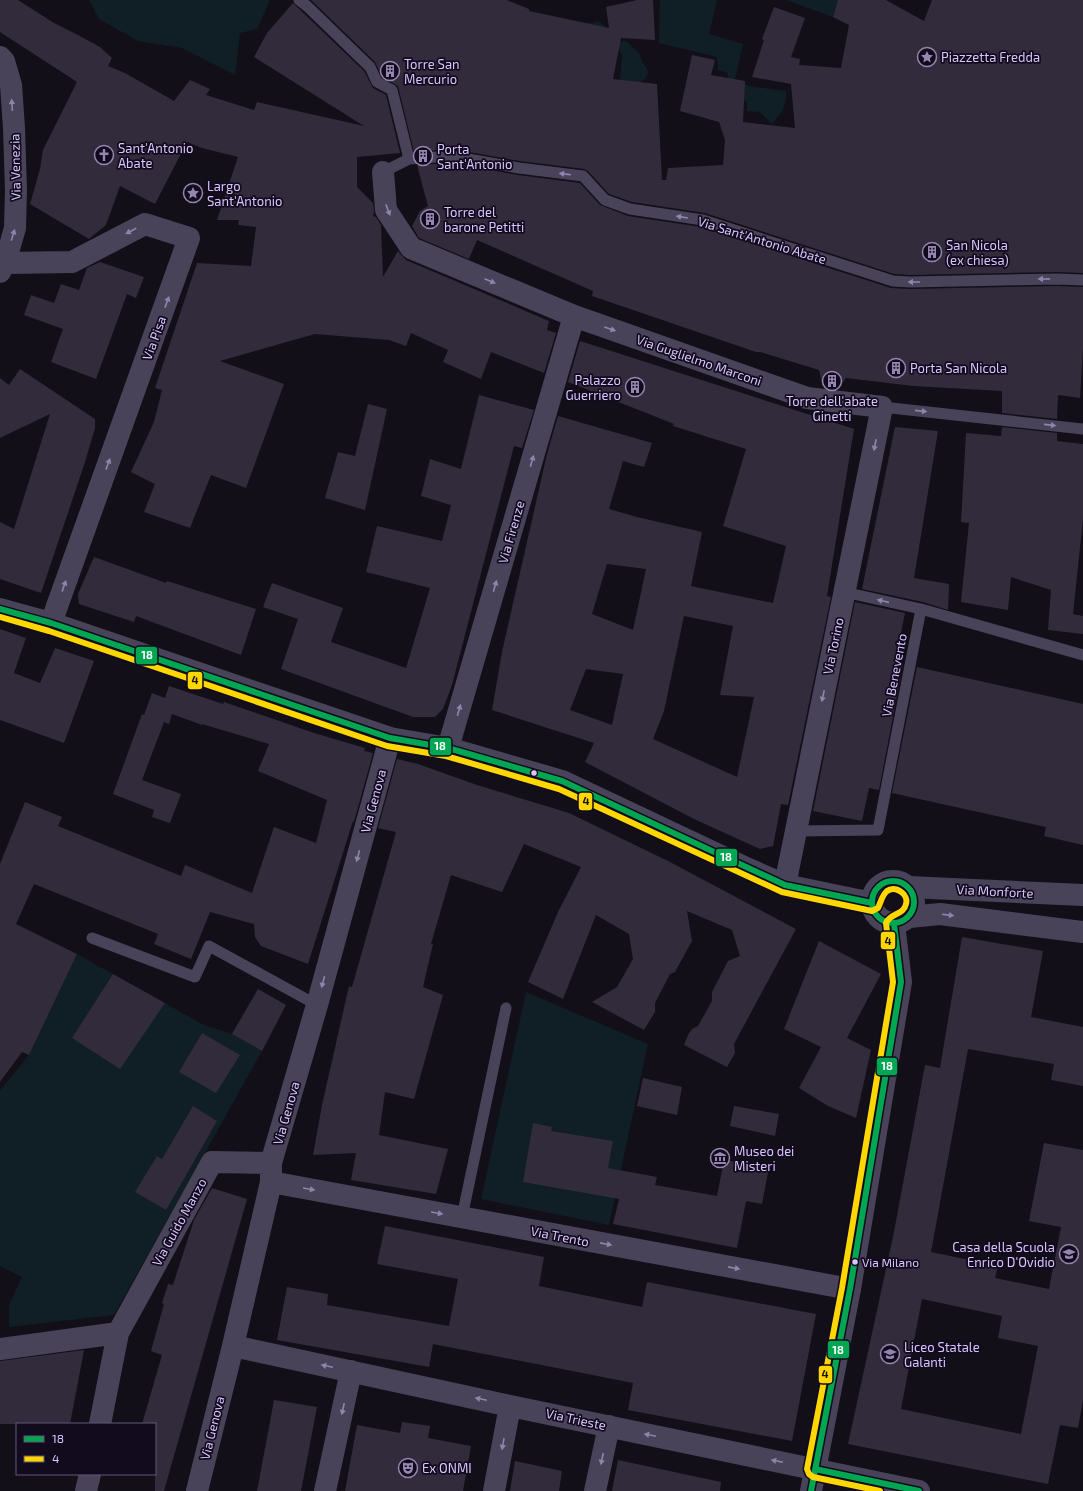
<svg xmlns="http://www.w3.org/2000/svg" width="1083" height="1491" font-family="'Exo 2',sans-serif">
<rect width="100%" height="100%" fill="#130f19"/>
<path fill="#0f1f25" d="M 89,0 L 270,0 L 257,29 L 240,33 L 235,75 L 182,48 L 138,41 L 99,19 Z
M 660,0 L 717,0 L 709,34 L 743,44 L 735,79 L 749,86 L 786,91 C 787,107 782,112 772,124 L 760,112 L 747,111 L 747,101 L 726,98 L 728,73 L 718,70 L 717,57 L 659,43 Z
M 786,0 L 838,0 L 833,17 Z
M 598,21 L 605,26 L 604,35 L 619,42 L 626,41 L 639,53 L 642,61 L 649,72 C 643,87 633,82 620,80 L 622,56 L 619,50 L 582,23 L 593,23 Z
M 77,954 L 204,1025 L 232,1034 L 262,1051 L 114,1315 L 9,1327 L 9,1305 L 22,1277 L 0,1266 L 0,1090 L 29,1055 Z
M 526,992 L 648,1044 L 609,1225 L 481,1199 Z"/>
<path fill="#322b3c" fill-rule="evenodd" d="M 0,0 L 18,0 L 54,23 L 76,34 L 100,47 L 112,58 L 108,66 L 125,73 L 174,101 L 190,80 L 210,89 L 206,95 L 254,110 L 257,102 L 364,126 L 254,57 L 267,33 L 293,3 L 364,71 L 373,88 L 386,95 L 400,153 L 357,157 L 357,187 L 373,203 L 374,212 L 373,216 L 376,217 L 381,225 L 383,277 L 398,251 L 406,260 L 549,321 L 547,330 L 556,333 L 544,373 L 491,352 L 481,379 L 443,362 L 448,350 L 411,333 L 406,346 L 389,340 L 315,334 L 220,361 L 284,384 L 246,488 L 211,475 L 190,528 L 144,512 L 155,484 L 131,472 L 154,422 L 162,390 L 155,388 L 197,263 L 251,266 L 256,227 L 238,225 L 239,220 L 217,220 L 238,157 L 202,148 L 187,142 L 155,204 L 120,186 L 106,225 L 89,239 L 30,204 L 40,169 L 43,150 L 77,82 L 0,32 Z
M 311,0 L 507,0 L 529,9 L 529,11 L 609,28 L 606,7 L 637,0 L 653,0 L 655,40 L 621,38 L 613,79 L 657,84 L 662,180 L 666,180 L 668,168 L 723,165 L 725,140 L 719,122 L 680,111 L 692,55 L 715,60 L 711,75 L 745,81 L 743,122 L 795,128 L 791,84 L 752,77 L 764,40 L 762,39 L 774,7 L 805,18 L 791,57 L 800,59 L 799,65 L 841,68 L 849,25 L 833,17 L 838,0 L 886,0 L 924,21 L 932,0 L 1083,0 L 1083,273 L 1058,272 L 910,275 L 894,274 L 705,213 L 632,202 L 609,194 L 588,171 L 584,169 L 520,161 L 452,149 L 414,152 L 398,86 L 382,77 L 375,62 Z
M 451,163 L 518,175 L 580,183 L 600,205 L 628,216 L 701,227 L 891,288 L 910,289 L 1058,286 L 1083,287 L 1083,348 L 1080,398 L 1058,395 L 1057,419 L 1002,413 L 1002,391 L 913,386 L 846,378 L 838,389 L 824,387 L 822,384 L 819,370 L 760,352 L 756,352 L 592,296 L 593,291 L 477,240 L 469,259 L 419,238 L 412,226 L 420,211 L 428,206 L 417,165 Z
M 100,262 L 144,277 L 136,298 L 127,294 L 96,379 L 51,362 L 63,329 L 24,315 L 31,295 L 54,303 L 61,284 L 79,290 L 87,268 Z
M 580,341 L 854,429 L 827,596 L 831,597 L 788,805 L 781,804 L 773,846 L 760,849 L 694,819 L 585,762 L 594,743 L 492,710 L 502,652 L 547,454 L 558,416 L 652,443 L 644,467 L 623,461 L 609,509 L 637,517 L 702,532 L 691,586 L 773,603 L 786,546 L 723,526 L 746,449 L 673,426 L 674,424 L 568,382 ZM 607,564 L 646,569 L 633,630 L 592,614 ZM 684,616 L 733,626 L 720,695 L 754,697 L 737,777 L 653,739 L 664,711 ZM 586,669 L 623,674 L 612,725 L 570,710 Z
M 20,369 L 95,419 L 95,428 L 85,462 L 41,593 L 0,579 L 0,522 L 14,529 L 50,414 L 0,438 L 0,378 L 9,385 Z
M 479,395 L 534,410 L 522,448 L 514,446 L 452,685 L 443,709 L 435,717 L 413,717 L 281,669 L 298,619 L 263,607 L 272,583 L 343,608 L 331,642 L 406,668 L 430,588 L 366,572 L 377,526 L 442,541 L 451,505 L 421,496 L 430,459 L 461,469 Z
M 368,404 L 387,409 L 365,510 L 325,498 L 338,452 L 355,456 Z
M 895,427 L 938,431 L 914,578 L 949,584 L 948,610 L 923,602 L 862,589 Z
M 1002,427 L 1057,433 L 1057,441 L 1083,444 L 1083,519 L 1073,614 L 1083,616 L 1083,634 L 1048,630 L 1051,590 L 1011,577 L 1008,610 L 961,602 L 969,523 L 961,522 L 966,433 L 1001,436 Z
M 94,557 L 166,583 L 167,581 L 256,609 L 241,655 L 136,616 L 134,622 L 79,604 L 78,594 Z
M 855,602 L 905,613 L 895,662 L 903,664 L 879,790 L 869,788 L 862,821 L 813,811 Z
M 0,629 L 26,638 L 14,673 L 40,683 L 55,648 L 94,661 L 64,743 L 0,720 Z
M 917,667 L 1083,704 L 1083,845 L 1044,836 L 1046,827 L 892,793 Z
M 169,686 L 223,704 L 224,702 L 314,733 L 365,748 L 364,751 L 373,753 L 354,822 L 353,821 L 308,964 L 261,946 L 255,937 L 254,924 L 210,912 L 191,959 L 154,944 L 158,934 L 34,884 L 16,924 L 77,954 L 29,1055 L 22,1052 L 0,1082 L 0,864 L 25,802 L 62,817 L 58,826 L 181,876 L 185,865 L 252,893 L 274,827 L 316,843 L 327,800 L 258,771 L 269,744 L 202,724 L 202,725 L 172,714 L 169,724 L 164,722 L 142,780 L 181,794 L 170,823 L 152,817 L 154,810 L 113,794 L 142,714 L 144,715 L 152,693 L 165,698 Z
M 397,759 L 418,764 L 477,785 L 569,813 L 668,861 L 796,929 L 734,1044 L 735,1053 L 727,1067 L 684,1045 L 688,1035 L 692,1029 L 698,1026 L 712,1001 L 712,992 L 728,961 L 740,956 L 732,930 L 687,911 L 692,941 L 675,972 L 670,974 L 655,1003 L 655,1012 L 644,1030 L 592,1002 L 617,987 L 633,959 L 629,934 L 596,915 L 563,999 L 528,982 L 558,912 L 581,867 L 524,844 L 502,892 L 451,875 L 431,944 L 433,944 L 423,987 L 443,995 L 414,1099 L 385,1092 L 379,1135 L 448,1149 L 436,1194 L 351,1180 L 356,1153 L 313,1155 L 322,1105 L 349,986 L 352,987 L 396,832 L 378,828 Z
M 962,937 L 1043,951 L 1031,1017 L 1083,1027 L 1083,1086 L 1051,1080 L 1054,1064 L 968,1049 L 931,1252 L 998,1266 L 995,1278 L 1049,1289 L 1061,1227 L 1029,1221 L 1044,1143 L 1083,1150 L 1083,1400 L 1078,1428 L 1060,1425 L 1048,1484 L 848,1444 L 894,1232 L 925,1065 L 940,1068 ZM 922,1299 L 1002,1316 L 998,1338 L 1038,1346 L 1021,1434 L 901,1409 Z
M 819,941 L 881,974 L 847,1038 L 871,1050 L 856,1118 L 828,1106 L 799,1088 L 821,1047 L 784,1029 Z
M 113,974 L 165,1003 L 120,1069 L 72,1038 Z
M 258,989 L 286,1005 L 262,1051 L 232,1034 Z
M 202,1033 L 240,1055 L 216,1093 L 179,1072 Z
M 643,1078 L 682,1087 L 677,1115 L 637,1106 Z
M 193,1106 L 217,1121 L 166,1210 L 135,1192 L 157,1156 L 162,1159 Z
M 734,1106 L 779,1114 L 775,1136 L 730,1126 Z
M 533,1123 L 552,1127 L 551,1131 L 613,1141 L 608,1168 L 657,1177 L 655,1185 L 717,1196 L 724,1160 L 769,1167 L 762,1204 L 746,1201 L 737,1248 L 613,1224 L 619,1199 L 523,1182 Z
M 212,1188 L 247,1199 L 164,1491 L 155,1491 L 155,1424 L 142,1424 L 162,1355 L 151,1351 L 164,1304 L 162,1303 L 168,1284 L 173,1285 L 194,1220 Z
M 385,1226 L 544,1257 L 539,1286 L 642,1307 L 647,1282 L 816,1314 L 792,1441 L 628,1410 L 633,1383 L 552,1367 L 433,1344 L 429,1367 L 277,1340 L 287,1287 L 328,1294 L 327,1305 L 449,1326 L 458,1279 L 377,1264 Z
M 84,1350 L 70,1424 L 0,1424 L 0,1361 Z
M 274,1400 L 317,1407 L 301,1491 L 257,1491 Z
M 402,1422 L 430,1426 L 428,1438 L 471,1446 L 463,1491 L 345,1491 L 357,1425 L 400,1433 Z
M 618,1460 L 721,1482 L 720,1491 L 612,1491 Z
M 515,1461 L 562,1471 L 559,1491 L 510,1491 Z"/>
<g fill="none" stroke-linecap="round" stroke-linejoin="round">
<path stroke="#49435a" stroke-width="11" d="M 299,0 L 307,6 L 370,67 L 377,82 L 392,90 L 409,159
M 383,172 L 409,159 L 451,156 L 519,168 L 583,176 L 605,200 L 630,209 L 703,220 L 893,281 L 910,282 L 1058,279 L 1083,280
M 882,407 L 1083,429
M 844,592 L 921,609 L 1083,655
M 795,831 L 878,830 L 921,609
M 92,938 L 195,977 L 209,946 L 317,1005
M 462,1217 L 506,1008"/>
<path stroke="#49435a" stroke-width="22" d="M 0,57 L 4,61 L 11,85 L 14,128 L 16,190 L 15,228 L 5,263 L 0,272
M 383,172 L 386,210 L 411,248 L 574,316 L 807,398 L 882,407 L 785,885
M 5,263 L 72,262 L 145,224 L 189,238 L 51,623
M 448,748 L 574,316
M 908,887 L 1083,895
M 909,917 L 940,914 L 1083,932
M 271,1182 L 850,1289
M 233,1346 L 510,1406 L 919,1491
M 0,1349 L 118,1333 L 212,1162 L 271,1163
M 100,1424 L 118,1333
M 86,1491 L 90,1474
M 197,1491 L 233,1346 L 271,1182 L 271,1163 L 317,1005 L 390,738
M 325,1491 L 351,1371
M 494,1491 L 510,1406
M 595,1491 L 609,1426"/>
<path stroke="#49435a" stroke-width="22" d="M 0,609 L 51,623 L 390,738 L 448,748 L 562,781 L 744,867 L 785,885 L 872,903
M872 902a21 21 0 1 1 42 0a21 21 0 1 1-42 0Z
M 811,1491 L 850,1289 L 901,982 L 894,924"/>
<g stroke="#120b1d" stroke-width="9">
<path id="bus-1" d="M 0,609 L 51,623 L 390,738 L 448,748 L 562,781 L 785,885 L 872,903
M872 902a21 21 0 1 1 42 0a21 21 0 1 1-42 0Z
M 815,1469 L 919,1491
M 811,1491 L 850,1289 L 901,982 L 894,924"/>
</g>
<g stroke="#120b1d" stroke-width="9">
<path id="bus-2" d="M 0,617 L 49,631 L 387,746 L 446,756 L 559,789 L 782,892 L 872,911 L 878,908 C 881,902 882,895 887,891 C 895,885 909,894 906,904 C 904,915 890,913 886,923 L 893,982 L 842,1288 L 807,1469 L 809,1474 L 813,1477 L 880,1491"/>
</g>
<use href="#bus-1" stroke="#00a651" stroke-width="6"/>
<use href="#bus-2" stroke="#ffd700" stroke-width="6"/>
</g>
<defs><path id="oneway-solid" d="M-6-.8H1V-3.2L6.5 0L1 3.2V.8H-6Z"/></defs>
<g fill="#9184ac">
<use href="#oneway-solid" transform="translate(12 105) rotate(-94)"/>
<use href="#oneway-solid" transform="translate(565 174) rotate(-173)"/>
<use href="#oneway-solid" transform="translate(388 210) rotate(69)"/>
<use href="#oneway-solid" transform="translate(682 217) rotate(-171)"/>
<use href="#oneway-solid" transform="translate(131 231) rotate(152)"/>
<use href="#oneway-solid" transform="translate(13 235) rotate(-73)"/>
<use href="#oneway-solid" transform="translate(1044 279) rotate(179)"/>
<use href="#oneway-solid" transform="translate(490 281) rotate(23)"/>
<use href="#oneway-solid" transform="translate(914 282) rotate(180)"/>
<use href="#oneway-solid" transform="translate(167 302) rotate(-70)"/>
<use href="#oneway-solid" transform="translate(610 329) rotate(19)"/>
<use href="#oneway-solid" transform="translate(921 411) rotate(6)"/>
<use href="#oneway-solid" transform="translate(1050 425) rotate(6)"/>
<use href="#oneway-solid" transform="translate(875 445) rotate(102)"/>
<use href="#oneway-solid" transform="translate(532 461) rotate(-74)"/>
<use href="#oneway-solid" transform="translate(108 464) rotate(-70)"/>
<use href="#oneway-solid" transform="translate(64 586) rotate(-70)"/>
<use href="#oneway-solid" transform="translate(495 586) rotate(-74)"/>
<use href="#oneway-solid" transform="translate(883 601) rotate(-167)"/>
<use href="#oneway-solid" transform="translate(823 696) rotate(102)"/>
<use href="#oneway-solid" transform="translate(459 710) rotate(-74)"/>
<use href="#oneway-solid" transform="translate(358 856) rotate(105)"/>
<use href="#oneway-solid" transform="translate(948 915) rotate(7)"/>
<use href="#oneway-solid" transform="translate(323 982) rotate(105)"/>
<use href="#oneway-solid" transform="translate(309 1189) rotate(10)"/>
<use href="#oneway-solid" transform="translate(437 1213) rotate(10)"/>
<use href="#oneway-solid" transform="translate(606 1244) rotate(11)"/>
<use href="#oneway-solid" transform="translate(734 1268) rotate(11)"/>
<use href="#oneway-solid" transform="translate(327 1366) rotate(-168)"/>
<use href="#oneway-solid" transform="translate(481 1399) rotate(-168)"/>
<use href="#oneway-solid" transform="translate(343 1409) rotate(102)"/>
<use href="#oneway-solid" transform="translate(650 1435) rotate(-168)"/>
<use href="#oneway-solid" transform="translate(503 1444) rotate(100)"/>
<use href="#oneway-solid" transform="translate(602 1459) rotate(102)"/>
<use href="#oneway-solid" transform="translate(777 1461) rotate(-168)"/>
</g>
<defs>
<g id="sight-ring" transform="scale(1)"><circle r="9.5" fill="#120b1d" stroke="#9486ae" stroke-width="1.5"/><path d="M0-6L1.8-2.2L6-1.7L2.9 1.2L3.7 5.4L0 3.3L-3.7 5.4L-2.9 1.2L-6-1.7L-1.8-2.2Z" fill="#9486ae"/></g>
<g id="building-ring" transform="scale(1)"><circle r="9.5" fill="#120b1d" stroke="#9486ae" stroke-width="1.5"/><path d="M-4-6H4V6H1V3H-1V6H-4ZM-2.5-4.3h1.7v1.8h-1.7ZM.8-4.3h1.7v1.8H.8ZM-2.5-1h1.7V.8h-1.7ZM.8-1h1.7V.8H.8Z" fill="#9486ae"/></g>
<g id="church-ring" transform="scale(1)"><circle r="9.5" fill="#120b1d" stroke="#9486ae" stroke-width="1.5"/><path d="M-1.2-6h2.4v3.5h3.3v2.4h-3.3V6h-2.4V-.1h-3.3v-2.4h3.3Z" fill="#9486ae"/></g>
<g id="museum-ring" transform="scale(1)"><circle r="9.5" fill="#120b1d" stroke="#9486ae" stroke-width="1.5"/><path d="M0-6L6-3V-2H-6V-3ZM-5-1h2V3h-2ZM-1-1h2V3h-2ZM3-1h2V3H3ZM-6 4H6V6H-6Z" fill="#9486ae"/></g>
<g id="school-ring" transform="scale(1)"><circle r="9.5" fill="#120b1d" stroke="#9486ae" stroke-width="1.5"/><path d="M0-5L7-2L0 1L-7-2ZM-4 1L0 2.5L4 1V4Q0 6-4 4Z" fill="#9486ae"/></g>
<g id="theatre-ring" transform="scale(1)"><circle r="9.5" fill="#120b1d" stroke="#9486ae" stroke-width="1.5"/><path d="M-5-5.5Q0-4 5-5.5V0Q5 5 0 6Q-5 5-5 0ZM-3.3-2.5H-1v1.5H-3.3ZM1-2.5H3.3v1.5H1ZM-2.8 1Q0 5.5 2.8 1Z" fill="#9486ae"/></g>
</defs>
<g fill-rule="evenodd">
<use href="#sight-ring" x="927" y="57"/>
<use href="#building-ring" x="390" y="71"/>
<use href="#church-ring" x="104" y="155"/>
<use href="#building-ring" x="423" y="156"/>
<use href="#sight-ring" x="193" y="193"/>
<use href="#building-ring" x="430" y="219"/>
<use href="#building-ring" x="932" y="252"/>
<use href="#building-ring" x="896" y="368"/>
<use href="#building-ring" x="832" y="381"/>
<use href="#building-ring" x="635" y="387"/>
<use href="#museum-ring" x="720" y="1158"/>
<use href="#school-ring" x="1069" y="1254"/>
<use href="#school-ring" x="890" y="1354"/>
<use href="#theatre-ring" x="408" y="1468"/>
</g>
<g fill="#d9c6ff" stroke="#120b1d" stroke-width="1.5">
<circle cx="534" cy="773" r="3.5"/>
<circle cx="855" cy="1262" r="3.5"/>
</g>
<g text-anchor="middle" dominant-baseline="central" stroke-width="3.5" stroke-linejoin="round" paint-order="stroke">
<g font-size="12" fill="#d9c6ff" stroke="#120b1d" text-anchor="start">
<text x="862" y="1262">Via Milano</text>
</g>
<g font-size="13" fill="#d9c6ff" stroke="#120b1d" text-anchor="start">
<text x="941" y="57">Piazzetta Fredda</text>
<text x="404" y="64">Torre San<tspan x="404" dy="15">Mercurio</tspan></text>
<text x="118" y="148">Sant'Antonio<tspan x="118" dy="15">Abate</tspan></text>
<text x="437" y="149">Porta<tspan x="437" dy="15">Sant'Antonio</tspan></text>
<text x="207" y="186">Largo<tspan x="207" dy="15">Sant'Antonio</tspan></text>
<text x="444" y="212">Torre del<tspan x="444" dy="15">barone Petitti</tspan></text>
<text x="946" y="245">San Nicola<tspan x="946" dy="15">(ex chiesa)</tspan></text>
<text x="910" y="368">Porta San Nicola</text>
<text x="621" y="380" text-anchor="end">Palazzo<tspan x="621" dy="15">Guerriero</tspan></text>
<text x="832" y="401" text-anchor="middle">Torre dell'abate<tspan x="832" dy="15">Ginetti</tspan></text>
<text x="734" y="1151">Museo dei<tspan x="734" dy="15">Misteri</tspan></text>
<text x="1055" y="1247" text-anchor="end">Casa della Scuola<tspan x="1055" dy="15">Enrico D'Ovidio</tspan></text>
<text x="904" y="1347">Liceo Statale<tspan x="904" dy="15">Galanti</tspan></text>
<text x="422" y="1468">Ex ONMI</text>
</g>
<g font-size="13" fill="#d9c6ff" stroke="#120b1d">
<text transform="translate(15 167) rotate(-91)">Via Venezia</text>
<text transform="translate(762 240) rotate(17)">Via Sant'Antonio Abate</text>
<text transform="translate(154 338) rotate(-70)">Via Pisa</text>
<text transform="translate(699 360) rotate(19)">Via Guglielmo Marconi</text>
<text transform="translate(511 532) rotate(-74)">Via Firenze</text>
<text transform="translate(833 646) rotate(-78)">Via Torino</text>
<text transform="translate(894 675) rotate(-79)">Via Benevento</text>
<text transform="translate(373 801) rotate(-75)">Via Genova</text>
<text transform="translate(995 891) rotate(3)">Via Monforte</text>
<text transform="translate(286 1113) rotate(-74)">Via Genova</text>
<text transform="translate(179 1222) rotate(-61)">Via Guido Manzo</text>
<text transform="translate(560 1236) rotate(11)">Via Trento</text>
<text transform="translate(576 1419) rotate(12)">Via Trieste</text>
<text transform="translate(212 1428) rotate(-76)">Via Genova</text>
</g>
</g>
<g stroke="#120b1d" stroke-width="1.5">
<rect x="135" y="646" width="23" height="19" rx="4" fill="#00a651"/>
<rect x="187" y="671" width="16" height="19" rx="4" fill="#ffd700"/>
<rect x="429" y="737" width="23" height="19" rx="4" fill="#00a651"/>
<rect x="578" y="792" width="15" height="19" rx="4" fill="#ffd700"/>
<rect x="715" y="848" width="23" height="19" rx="4" fill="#00a651"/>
<rect x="880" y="931" width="16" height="19" rx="4" fill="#ffd700"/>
<rect x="876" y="1057" width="22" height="19" rx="4" fill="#00a651"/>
<rect x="827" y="1340" width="23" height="19" rx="4" fill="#00a651"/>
<rect x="818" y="1365" width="15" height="19" rx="4" fill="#ffd700"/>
</g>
<g font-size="11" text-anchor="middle" font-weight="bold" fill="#fff">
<text x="147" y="659">18</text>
<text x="440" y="750">18</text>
<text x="726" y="861">18</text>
<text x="887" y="1070">18</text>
<text x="838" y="1354">18</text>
</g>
<g font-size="11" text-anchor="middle" font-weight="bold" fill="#111">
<text x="195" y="684">4</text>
<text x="586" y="805">4</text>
<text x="888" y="945">4</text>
<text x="825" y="1378">4</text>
</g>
<rect x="16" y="1423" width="140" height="52" fill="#120b1d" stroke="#625677"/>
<rect x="24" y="1436" width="20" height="6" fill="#00a651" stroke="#625677"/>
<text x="52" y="1443" font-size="12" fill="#d9c6ff">18</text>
<rect x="24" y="1456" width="20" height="6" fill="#ffd700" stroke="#625677"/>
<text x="52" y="1463" font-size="12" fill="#d9c6ff">4</text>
</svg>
